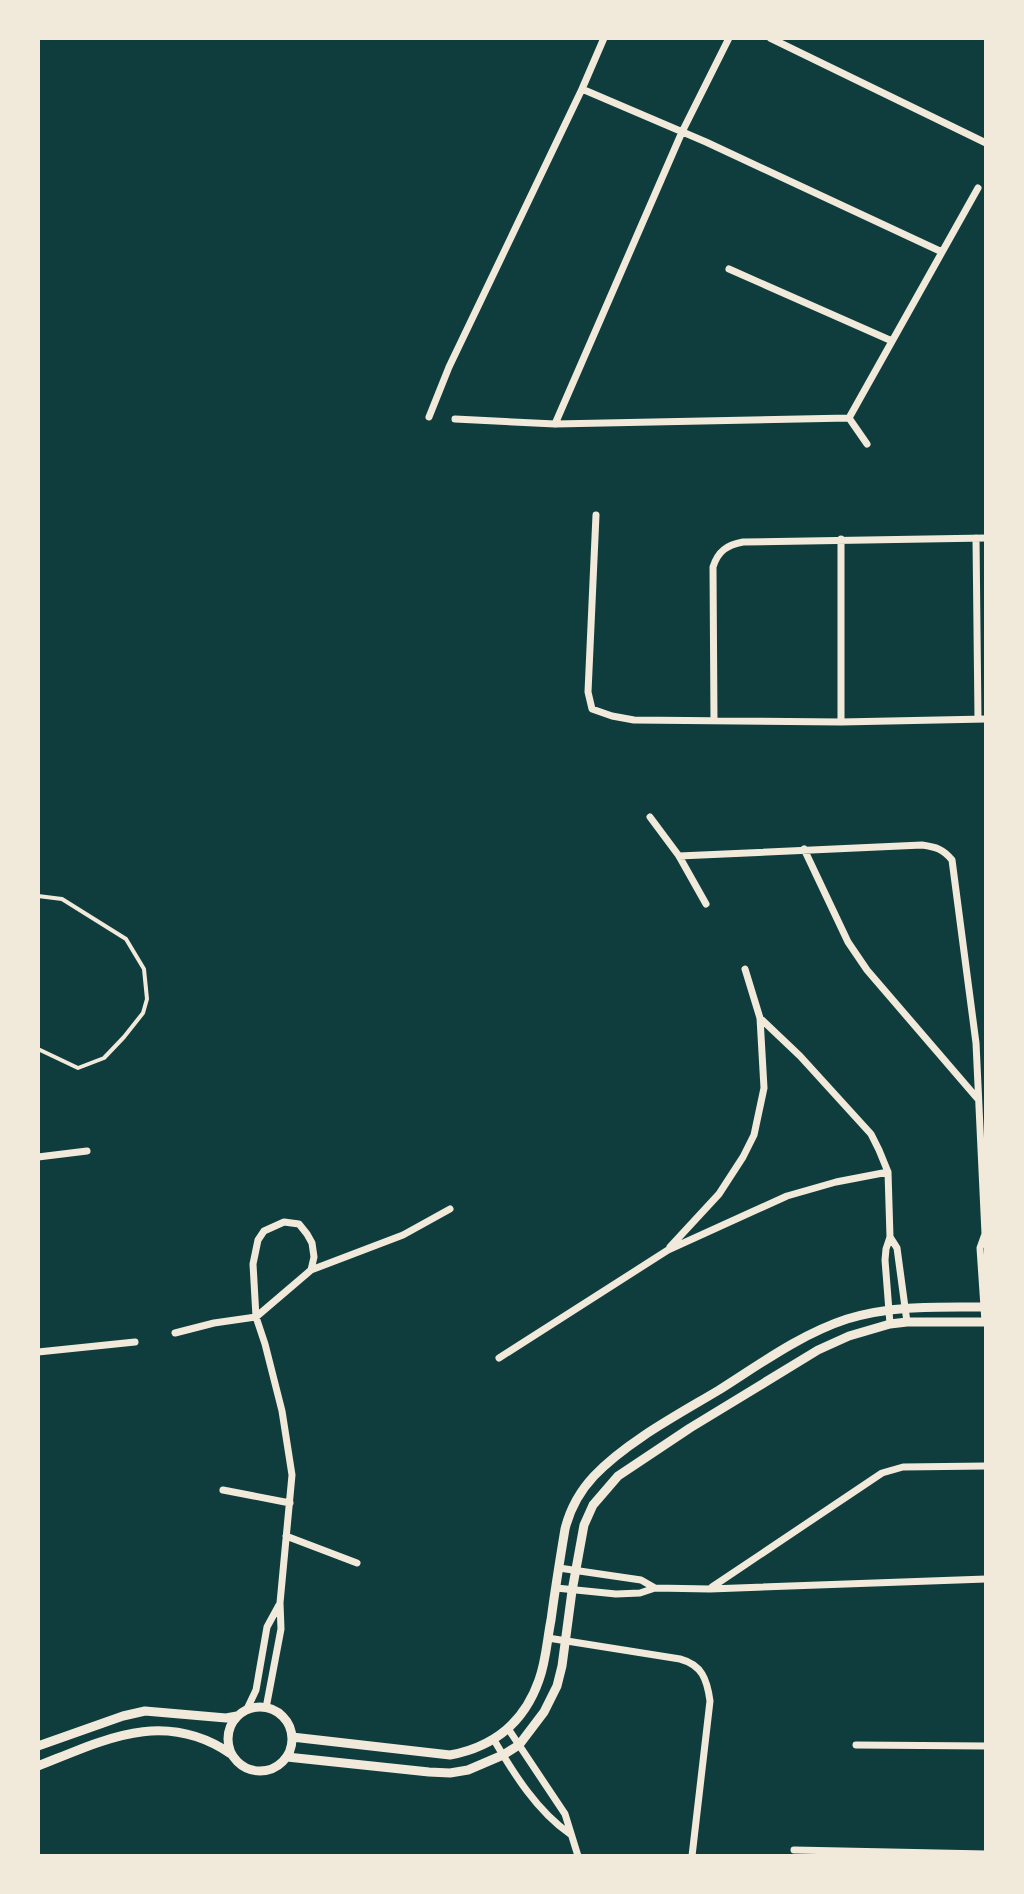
<svg xmlns="http://www.w3.org/2000/svg" width="1024" height="1894" font-family="Mulish,sans-serif">
<rect width="100%" height="100%" fill="#0f3d3e"/>
<g fill="none" stroke-linecap="round" stroke-linejoin="round">
<path stroke="#f1e9da" stroke-width="4" d="M 38,896 L 62,899 L 126,939 L 144,969 L 147,999 L 143,1013 L 124,1037 L 104,1058 L 78,1068 L 38,1049"/>
<path stroke="#f1e9da" stroke-width="7" d="M 770,38 L 986,143
M 582,89 L 706,142 L 942,252
M 729,269 L 892,341
M 429,417 L 449,367 L 582,89 L 604,38
M 849,418 L 978,188
M 849,418 L 867,444
M 455,419 L 555,424 L 849,418
M 555,424 L 682,132 L 729,38
M 596,515 L 588,692 L 592,709 L 612,716 L 634,720 L 841,722 L 986,719
M 976,538 L 978,719
M 841,539 L 841,722
M 714,721 L 713,567 C 718,551 727,545 743,542 L 986,538
M 650,817 L 679,856 L 706,904
M 804,849 L 848,942 L 867,970 L 977,1098
M 679,856 L 922,845 C 936,847 943,849 952,860 L 976,1043 L 985,1234 L 980,1248 L 985,1322
M 760,1018 L 800,1056 L 871,1134 L 879,1150 L 888,1172 L 890,1237 L 886,1249 L 885,1260 L 890,1324
M 38,1157 L 87,1151
M 890,1237 L 897,1248 L 907,1322
M 670,1247 L 719,1194 L 743,1157 L 754,1135 L 764,1088 L 760,1018 L 745,969
M 311,1270 L 403,1235 L 450,1209
M 175,1333 L 214,1323 L 256,1317 L 311,1270 L 314,1257 L 312,1243 L 307,1234 L 299,1224 L 284,1222 L 264,1231 L 258,1240 L 253,1264 L 256,1317 L 265,1344 L 282,1411 L 292,1475 L 280,1603 L 281,1629 L 266,1708
M 38,1352 L 135,1342
M 499,1358 L 668,1250 L 787,1196 L 836,1182 L 888,1172
M 223,1490 L 290,1503
M 286,1536 L 357,1563
M 559,1568 L 641,1580 L 655,1588
M 712,1587 L 882,1473 L 903,1467 L 986,1466
M 556,1588 L 616,1594 L 640,1593 L 655,1588 L 710,1589 L 986,1579
M 548,1638 L 680,1659 C 702,1665 707,1679 710,1701 L 692,1856
M 247,1709 L 256,1690 L 267,1627 L 279,1605
M 509,1730 L 565,1814 L 578,1856
M 494,1740 C 514,1774 537,1811 570,1834
M 856,1745 L 986,1746
M 794,1850 L 986,1854"/>
<path stroke="#f1e9da" stroke-width="9" d="M228 1739a32 32 0 1 1 64 0a32 32 0 1 1-64 0Z
M 292,1737 L 450,1755 C 493,1747 524,1723 539,1680 C 546,1661 547,1640 551,1620 C 555,1590 560,1559 565,1529 C 570,1509 580,1491 594,1476 C 626,1442 679,1414 719,1390 C 760,1364 801,1334 847,1319 C 893,1305 939,1307 986,1307
M 38,1746 L 123,1716 L 145,1711 L 226,1718 L 237,1716
M 287,1757 L 429,1772 L 450,1773 L 468,1770 L 503,1755 L 519,1745 L 544,1712 L 557,1686 L 562,1666 L 572,1591 L 584,1525 L 593,1505 L 618,1476 L 690,1428 L 818,1350 L 849,1336 L 890,1324 L 907,1322 L 986,1322
M 38,1766 C 104,1740 164,1708 231,1754"/>
</g>
<rect width="1024" height="1894" fill="none" stroke="#f1e9da" stroke-width="80"/>
</svg>
